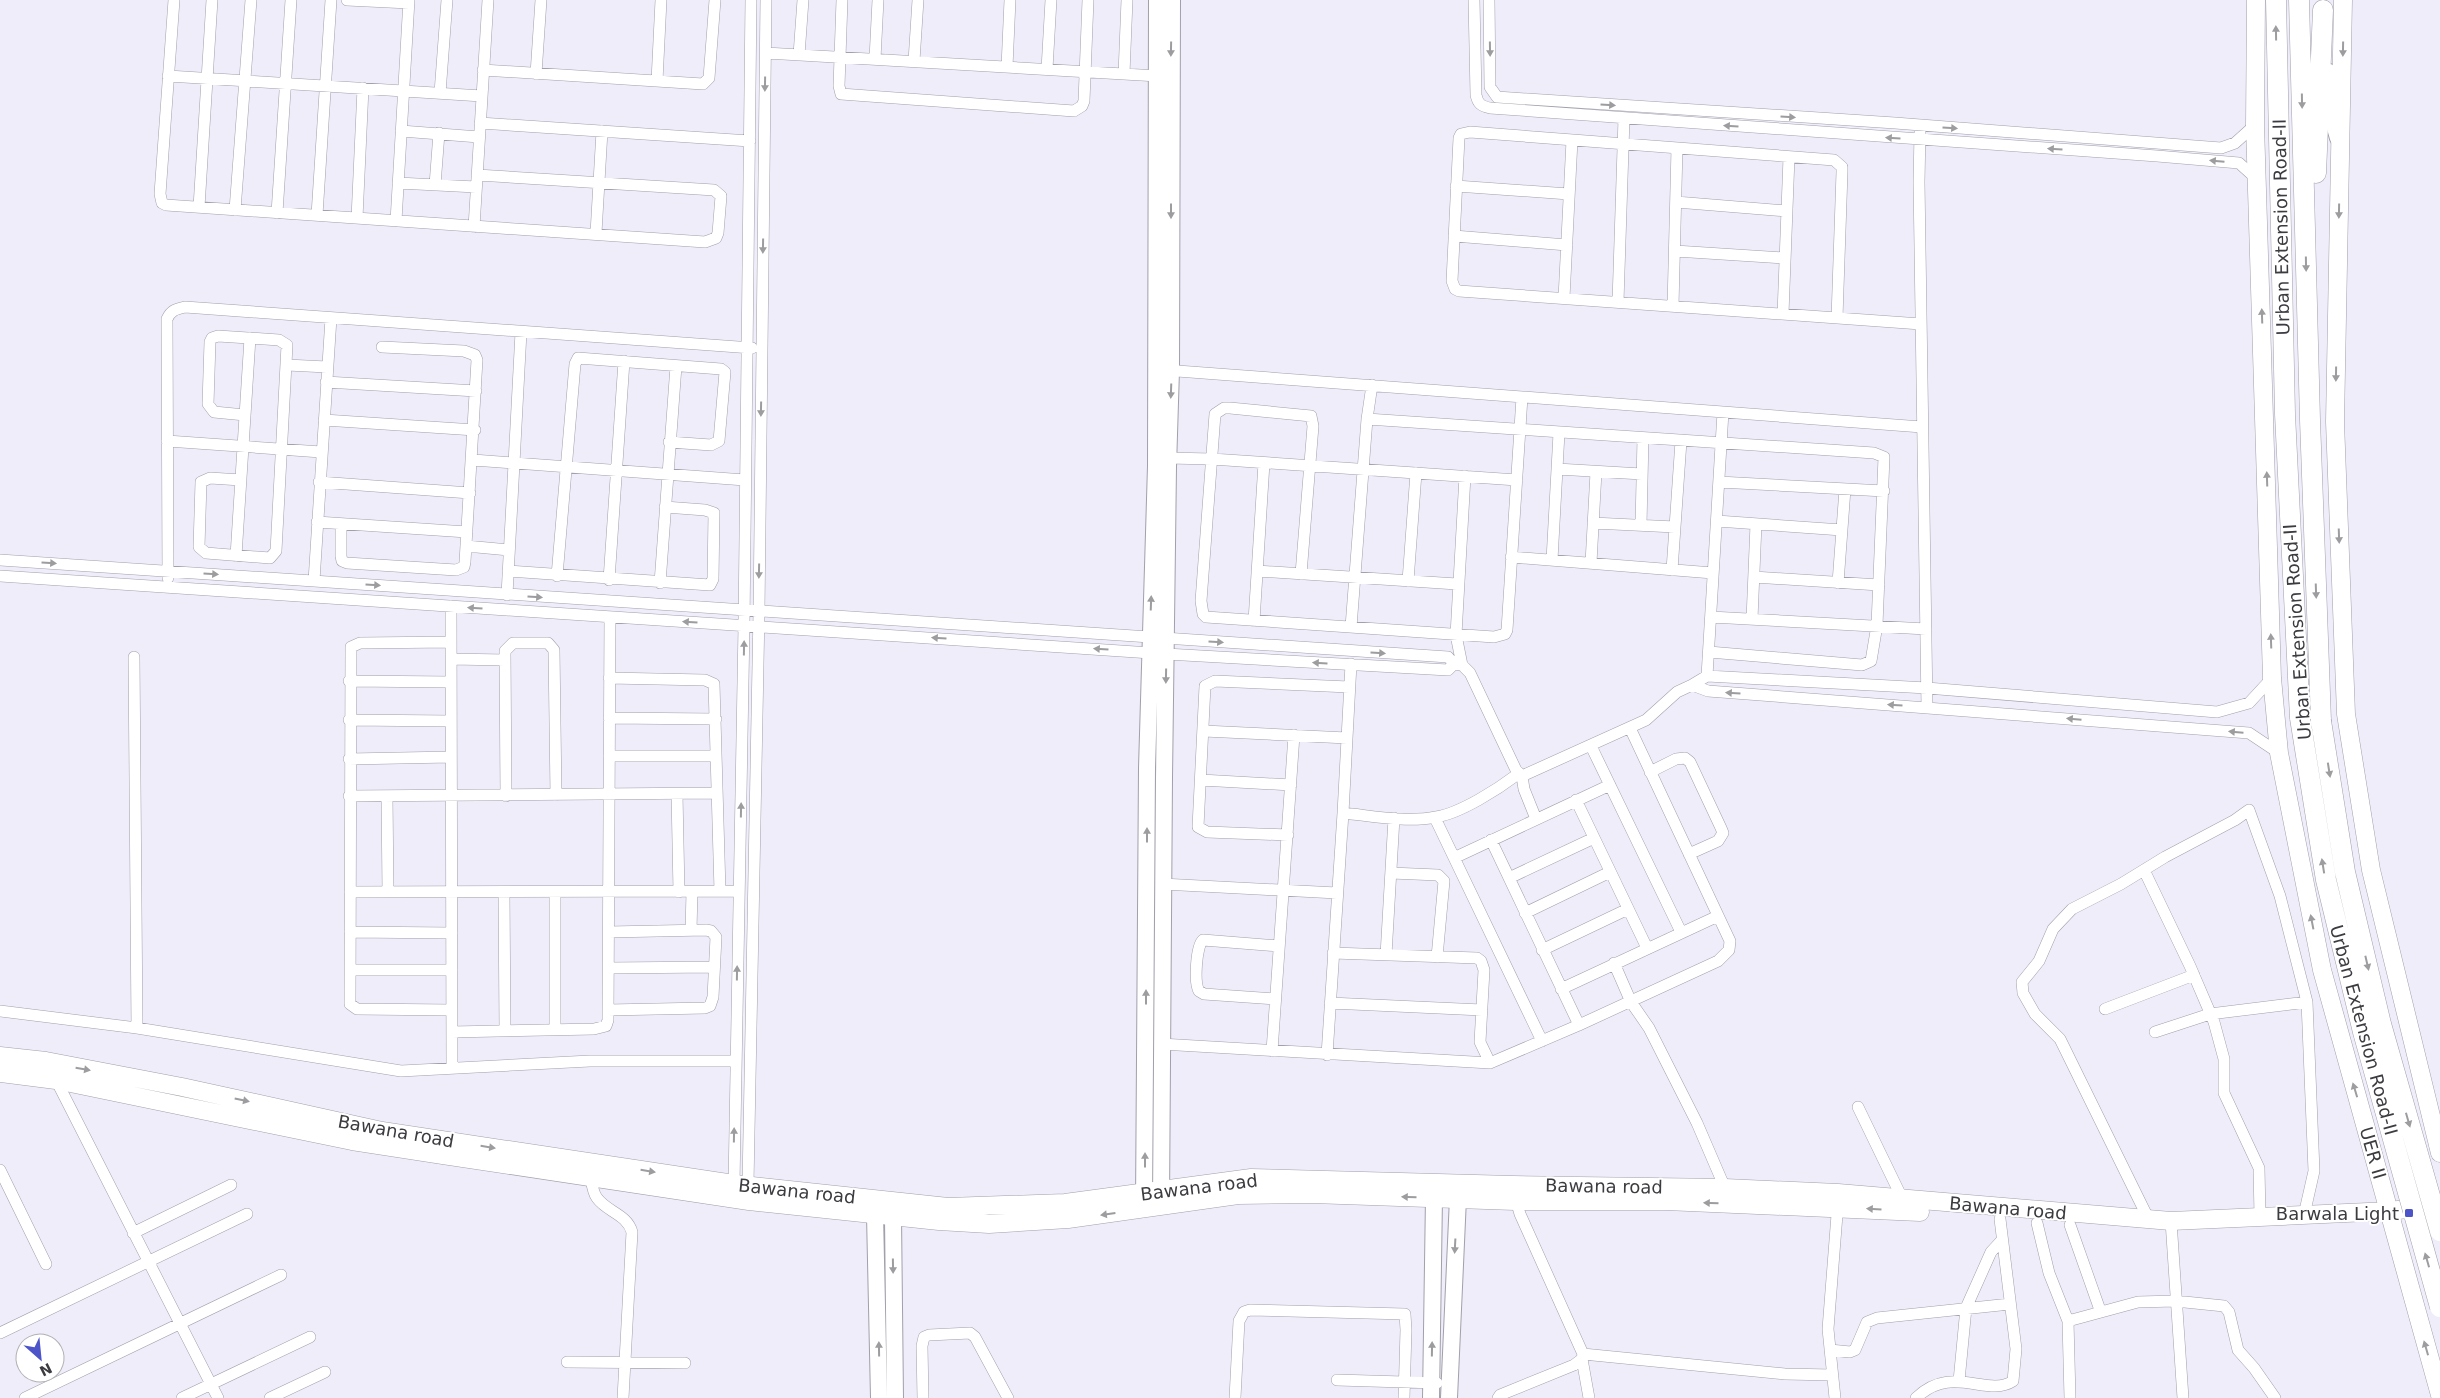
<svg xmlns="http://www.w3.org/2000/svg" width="2440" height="1398" font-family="'DejaVu Sans',sans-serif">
<rect width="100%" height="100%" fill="#eeedf9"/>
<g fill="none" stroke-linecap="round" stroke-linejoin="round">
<g stroke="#a1a0ab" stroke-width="12">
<path id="street" d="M 174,0 L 160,194 L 162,203 L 166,205 L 705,242 L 716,238 L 718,233 L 721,196 L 714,190 L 477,175
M 347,0 L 409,3
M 842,0 L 839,86 L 841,94 L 1074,111 L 1082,106 L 1084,101 L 1088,0
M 1474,0 L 1476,95 C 1478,104 1481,106 1490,108 L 2157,156 L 2239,163 L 2259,181
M 1489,0 L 1490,87 L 1497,97 L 1895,123 L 2221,148 L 2235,143 L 2255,125
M 766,53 L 1158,76
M 799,55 L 803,0
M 875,59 L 878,0
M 914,61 L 918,0
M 1007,67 L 1010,0
M 1047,69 L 1051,0
M 483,70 L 703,84 L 709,78 L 715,0
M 536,74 L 541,0
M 1124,74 L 1127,0
M 168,76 L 482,96
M 657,81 L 661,0
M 440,93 L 447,0
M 480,123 L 750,141
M 401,131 L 479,137
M 1920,132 L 1919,182 L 1927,707
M 398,183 L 476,187
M 435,185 L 439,133
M 1456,186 L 1569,194
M 1676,202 L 1787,211
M 199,207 L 212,0
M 235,210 L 251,0
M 277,213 L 291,0
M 317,215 L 331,0
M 357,218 L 363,88
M 396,221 L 409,0
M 474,227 L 488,0
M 596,233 L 602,131
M 1454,236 L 1567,245
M 1675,251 L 1785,258
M 1564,298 L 1572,140
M 1618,302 L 1624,118
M 1673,306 L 1677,148
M 1783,314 L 1789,157
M 1837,318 L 1842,172 L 1842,167 L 1834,160 L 1470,132 L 1461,134 L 1459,138 L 1452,281 L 1455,289 L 1459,291 L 1921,324
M 287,365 L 327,367
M 1164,370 L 1922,427
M 326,382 L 476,391
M 1367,419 L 1874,453 L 1884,457 L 1877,625 L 1871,661 L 1862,665 L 1709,652
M 324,420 L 475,430
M 167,441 L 321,452
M 1168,458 L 1212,459 L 1517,480
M 473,460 L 745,480
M 1557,469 L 1642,474
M 241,480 L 210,478 L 201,482 L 199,547 L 206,553 L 270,558 L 276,551 L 287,345 L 279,340 L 218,336 L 212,338 L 210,342 L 208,404 L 214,412 L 245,415
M 319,482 L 470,493
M 1719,482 L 1884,491
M 1717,521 L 1842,530
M 317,522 L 467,532
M 1593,523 L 1675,527
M 341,524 L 341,556 L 342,561 L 347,563 L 456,570 L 464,567 L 465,562 L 477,360 L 475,355 L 464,351 L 382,347
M 1641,525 L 1643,438
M 466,546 L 509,550
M 236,556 L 250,338
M 1511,557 L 1713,573
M 0,560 L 1448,657 L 1454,664 L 1448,670 L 1166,654 L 0,576
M 1552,560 L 1559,433
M 1591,563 L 1596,472
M 1672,570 L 1681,441
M 508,571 L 710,585 L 713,579 L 714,513 L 705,510 L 665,507
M 1257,571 L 1457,584
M 1301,574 L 1313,426 L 1311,416 L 1230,408 L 1224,408 L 1215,414 L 1201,601 L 1203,614 L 1206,617 L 1494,637 L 1505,634 L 1507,630 L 1522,397
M 557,576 L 575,364 L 578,358 L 721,369 L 725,372 L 719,441 L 711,445 L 669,442
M 1754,577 L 1879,585
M 168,578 L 167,319 C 171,310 176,309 185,307 L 752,348
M 609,580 L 624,361
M 314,581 L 331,318
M 1408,581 L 1416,473
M 660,583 L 676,366
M 1838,583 L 1845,489
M 507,595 L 521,332
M 451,606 L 452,1068
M 1711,617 L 1926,629
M 1752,619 L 1756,524
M 1254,621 L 1264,463
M 1351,627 L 1367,419 L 1372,385
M 451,642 L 360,643 L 351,647 L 350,1004 L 357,1009 L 451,1010
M 134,657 L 137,1028
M 451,659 L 505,660
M 1454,664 L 1462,665 L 1470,673 L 1516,770 L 1522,776 L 1646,720 L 1677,692 L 1692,685
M 1462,665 L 1456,635 L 1465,476
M 1707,676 L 1723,412
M 609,678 L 705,680 L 714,684 L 720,891
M 2272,678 L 2249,703 L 2217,712 L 1927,688 L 1707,676 L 1692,685 L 1708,691 L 2249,733 L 2279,753
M 349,681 L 451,682
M 609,718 L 716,719
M 349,720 L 451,721
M 1204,731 L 1347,738
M 1591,746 L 1681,932
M 609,756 L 716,756
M 349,759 L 451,757
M 1650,772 L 1676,759 L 1685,758 L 1690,762 L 1721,828 L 1723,833 L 1718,841 L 1689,854
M 1522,776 L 1524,789 L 1536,819
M 1201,780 L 1291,785
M 677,794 L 679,892
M 349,796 L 716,793
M 387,796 L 388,892
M 506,796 L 505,651 L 513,643 L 548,643 L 554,650 L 556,795
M 1576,800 L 1647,948
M 1343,813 C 1373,816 1407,823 1436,817 C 1461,813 1498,789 1518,774
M 1435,818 L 1542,1041
M 1288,835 L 1207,832 L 1198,827 L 1205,686 L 1215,681 L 1349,687
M 1491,840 L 1579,1025
M 1456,857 L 1610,785
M 2144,870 L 2190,966 L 2214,1022 L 2224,1059 L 2224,1093 L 2259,1168 L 2260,1216
M 1391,873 L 1438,875 L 1444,881 L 1437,957
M 1509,878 L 1594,838
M 1162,884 L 1337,893
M 350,892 L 739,891
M 504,892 L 505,1030
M 555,892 L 555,1030
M 1525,913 L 1610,872
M 691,930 L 692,892
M 350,932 L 452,933
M 1542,950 L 1628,909
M 1333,953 L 1477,958 L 1481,961 L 1484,970 L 1480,1042 L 1490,1063
M 1386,955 L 1394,818
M 1614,963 L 1631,1002 L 1649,1028 L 1697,1123 L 1725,1188
M 609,968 L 714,967
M 350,970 L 452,970
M 1561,989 L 1718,916
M 1275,999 L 1204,994 L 1199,991 C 1194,983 1196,946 1203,940 L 1279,946
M 1330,1003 L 1482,1010
M 2105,1009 L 2194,975
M 608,1010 L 705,1008 L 710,1006 L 713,997 L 716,937 L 711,931 L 706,930 L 609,932
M 0,1011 L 137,1028 L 401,1071 L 590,1061 L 736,1061
M 452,1032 L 594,1029 L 606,1026 L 608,1020 L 610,617
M 2155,1032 L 2210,1014 L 2307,1002
M 1161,1044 L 1490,1063 L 1579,1025 L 1718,961 L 1729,950 L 1730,941 L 1630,728
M 1272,1051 L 1294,735
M 1327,1055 L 1343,813 L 1351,664
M 54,1076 L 218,1398
M 1858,1107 L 1902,1198
M 0,1170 L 46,1264
M 591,1178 C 592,1185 593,1193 597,1198 C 607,1212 627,1214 632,1232 L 623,1398
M 734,1184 L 744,626 L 751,0
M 748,1184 L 759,612 L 766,0
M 2149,1220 L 2060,1039 L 2035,1014 L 2023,993 L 2022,982 L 2039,961 L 2053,929 L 2072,909 L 2121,884 L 2165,857 L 2235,820 L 2249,810 L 2280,896 L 2307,1002 L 2314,1171 L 2304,1215
M 2171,1221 L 2183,1398
M 2037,1223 L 2049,1273 L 2068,1321 L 2070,1398
M 2070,1225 L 2100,1310
M 133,1233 L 231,1185
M 2068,1321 L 2138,1302 L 2175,1301 L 2224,1306 L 2229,1312 L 2238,1350 L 2254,1368 L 2275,1398
M 0,1333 L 247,1214
M 1830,1350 L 1850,1352 L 1855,1350 L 1867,1322 L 1877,1318 L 2010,1304
M 1583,1354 L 1785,1374 L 1832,1375
M 1582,1359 L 1589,1398
M 567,1362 L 685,1363
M 1337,1380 L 1437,1383
M 1959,1381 L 1966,1308 L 1991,1252 L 2002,1240
M 25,1398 L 281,1275
M 182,1398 L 310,1337
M 270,1398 L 325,1372
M 923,1398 L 922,1346 L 924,1337 L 929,1335 L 970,1333 L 975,1337 L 1008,1398
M 1235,1398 L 1239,1321 L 1244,1312 L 1250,1310 L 1405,1314 L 1406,1330 L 1404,1398
M 1498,1398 L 1500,1395 L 1574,1365 L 1582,1359 L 1583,1354 L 1520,1214 L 1515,1197
M 1835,1398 L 1828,1329 L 1838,1202
M 1916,1398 C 1952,1363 1987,1398 2013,1381 L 2016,1349 L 2000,1219"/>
</g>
<g stroke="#a1a0ab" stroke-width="18">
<path id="secondary" d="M 2329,72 L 2330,110 L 2338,138
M 1161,1203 L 1164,778 L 1168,467 L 1171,370 L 1172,0
M 1144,1204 L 1147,768 L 1156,466 L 1157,0
M 875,1215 L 879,1398
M 893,1217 L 895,1398
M 1431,1398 L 1434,1197
M 1449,1398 L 1458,1198"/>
</g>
<g stroke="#a1a0ab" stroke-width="19">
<path id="primary" d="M 2256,0 L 2255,125 L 2272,678 L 2279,753 L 2322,970 L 2440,1395
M 2343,0 L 2335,422 L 2346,714 L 2371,870 L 2440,1153
M 0,1056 L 46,1061 L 182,1087 L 382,1131 L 734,1184 L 948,1207 L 1065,1203 L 1251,1178 L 1513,1185 L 1725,1188 L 1838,1193 L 2171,1221 L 2390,1211 L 2440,1205
M 0,1073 L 56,1080 L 352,1141 L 443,1155 L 749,1201 L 939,1221 L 989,1224 L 1068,1219 L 1238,1195 L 1312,1194 L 1515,1201 L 1666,1201 L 1920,1212"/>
</g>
<g stroke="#a1a0ab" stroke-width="21">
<path id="highway" d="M 2276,0 L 2285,414 L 2300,718
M 2299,0 L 2310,420 L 2321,721
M 2316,173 L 2323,10"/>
</g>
<use href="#street" stroke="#fff" stroke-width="11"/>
<use href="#secondary" stroke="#fff" stroke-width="16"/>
<use href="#primary" stroke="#fff" stroke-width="18"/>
<use href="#highway" stroke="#fff" stroke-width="20"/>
<g stroke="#a1a0ab" stroke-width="21" stroke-linecap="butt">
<path id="highway-bridge" d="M 2300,718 L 2326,880 L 2363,1032 L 2440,1307
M 2321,721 L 2345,872 L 2381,1024 L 2440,1231"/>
</g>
<use href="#highway-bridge" stroke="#fff" stroke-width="20"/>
</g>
<defs><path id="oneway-solid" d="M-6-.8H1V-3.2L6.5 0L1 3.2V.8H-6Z" transform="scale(1.25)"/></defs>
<g fill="#9d9da0">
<use href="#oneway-solid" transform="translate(2276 33) rotate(-91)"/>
<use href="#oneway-solid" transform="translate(1171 49) rotate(91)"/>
<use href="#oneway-solid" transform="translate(1490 49) rotate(89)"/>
<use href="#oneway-solid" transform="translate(2343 49) rotate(91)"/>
<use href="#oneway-solid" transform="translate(765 84) rotate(91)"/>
<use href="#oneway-solid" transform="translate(2302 101) rotate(89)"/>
<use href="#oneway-solid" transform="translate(1608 105) rotate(4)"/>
<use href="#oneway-solid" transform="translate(1788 117) rotate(4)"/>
<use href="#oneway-solid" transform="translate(1731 126) rotate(-176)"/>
<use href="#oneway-solid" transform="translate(1950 128) rotate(4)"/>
<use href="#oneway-solid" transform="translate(1893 138) rotate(-176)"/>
<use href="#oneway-solid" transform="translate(2055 149) rotate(-176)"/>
<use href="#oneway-solid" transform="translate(2217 161) rotate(-175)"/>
<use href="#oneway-solid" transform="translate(1171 211) rotate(90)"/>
<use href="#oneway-solid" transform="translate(2339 211) rotate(91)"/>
<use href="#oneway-solid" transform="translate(763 246) rotate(91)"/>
<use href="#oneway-solid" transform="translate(2306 264) rotate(89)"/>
<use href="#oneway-solid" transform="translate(2262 316) rotate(-92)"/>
<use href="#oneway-solid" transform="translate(2336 374) rotate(91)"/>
<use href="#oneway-solid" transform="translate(1171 391) rotate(92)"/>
<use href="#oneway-solid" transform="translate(761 409) rotate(91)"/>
<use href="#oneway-solid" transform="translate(2267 479) rotate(-92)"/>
<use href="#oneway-solid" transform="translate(2339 536) rotate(88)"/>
<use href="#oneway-solid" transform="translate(49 563) rotate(4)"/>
<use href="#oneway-solid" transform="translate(759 571) rotate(91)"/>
<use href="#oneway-solid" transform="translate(211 574) rotate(4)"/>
<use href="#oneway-solid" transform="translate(373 585) rotate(4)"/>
<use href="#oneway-solid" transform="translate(2316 591) rotate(88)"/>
<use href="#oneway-solid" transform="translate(535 597) rotate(4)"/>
<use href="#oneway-solid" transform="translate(1151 603) rotate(-88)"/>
<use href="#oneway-solid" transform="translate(475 608) rotate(-176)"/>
<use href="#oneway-solid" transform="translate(690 622) rotate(-176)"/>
<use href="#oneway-solid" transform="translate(939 638) rotate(-176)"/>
<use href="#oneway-solid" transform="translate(2271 641) rotate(-92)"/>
<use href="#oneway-solid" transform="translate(1216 642) rotate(4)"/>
<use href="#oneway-solid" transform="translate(744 648) rotate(-89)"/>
<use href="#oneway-solid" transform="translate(1101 649) rotate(-176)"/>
<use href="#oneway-solid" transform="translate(1378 653) rotate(4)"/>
<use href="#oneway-solid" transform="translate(1320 663) rotate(-177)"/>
<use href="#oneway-solid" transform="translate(1166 676) rotate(91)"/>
<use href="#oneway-solid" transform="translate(1733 693) rotate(-176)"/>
<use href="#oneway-solid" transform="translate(1895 705) rotate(-176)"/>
<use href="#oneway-solid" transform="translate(2074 719) rotate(-175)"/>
<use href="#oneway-solid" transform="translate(2236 732) rotate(-175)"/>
<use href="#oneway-solid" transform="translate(2329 770) rotate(81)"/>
<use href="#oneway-solid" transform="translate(741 810) rotate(-89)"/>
<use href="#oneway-solid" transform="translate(1147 835) rotate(-90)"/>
<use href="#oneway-solid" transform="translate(2323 866) rotate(-99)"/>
<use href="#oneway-solid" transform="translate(2312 922) rotate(-101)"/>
<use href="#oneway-solid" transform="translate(2367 963) rotate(77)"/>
<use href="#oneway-solid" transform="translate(737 973) rotate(-89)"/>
<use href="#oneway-solid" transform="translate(1146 997) rotate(-90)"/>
<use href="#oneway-solid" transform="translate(83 1069) rotate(10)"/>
<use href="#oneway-solid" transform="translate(2355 1090) rotate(-107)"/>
<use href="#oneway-solid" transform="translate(242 1100) rotate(12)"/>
<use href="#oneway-solid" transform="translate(2408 1120) rotate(74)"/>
<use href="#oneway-solid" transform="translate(734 1135) rotate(-89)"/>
<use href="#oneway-solid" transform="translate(488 1147) rotate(9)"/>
<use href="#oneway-solid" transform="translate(1145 1160) rotate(-90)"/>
<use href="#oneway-solid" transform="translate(648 1171) rotate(9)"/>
<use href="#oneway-solid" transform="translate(1409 1197) rotate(-178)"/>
<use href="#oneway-solid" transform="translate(1711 1203) rotate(-178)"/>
<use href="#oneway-solid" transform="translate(1874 1209) rotate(-177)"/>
<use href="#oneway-solid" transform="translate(1108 1214) rotate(172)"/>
<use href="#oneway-solid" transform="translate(1455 1246) rotate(93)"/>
<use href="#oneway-solid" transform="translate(2427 1260) rotate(-106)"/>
<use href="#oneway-solid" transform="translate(893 1266) rotate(89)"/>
<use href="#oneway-solid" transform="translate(2426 1348) rotate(-106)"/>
<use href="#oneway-solid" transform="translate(879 1349) rotate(-91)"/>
<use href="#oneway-solid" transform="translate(1432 1349) rotate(-89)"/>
</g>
<rect fill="#4d54ca" stroke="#fff" stroke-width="2" x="2404" y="1208" width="10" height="10" rx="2.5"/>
<g text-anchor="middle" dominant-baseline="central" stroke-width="4" stroke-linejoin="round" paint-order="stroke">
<g font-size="18" fill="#3b3b40" stroke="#fff">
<text transform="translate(2281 227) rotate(-91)">Urban Extension Road-II</text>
<text transform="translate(2297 632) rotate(-94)">Urban Extension Road-II</text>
<text transform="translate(2364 1030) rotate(75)">Urban Extension Road-II</text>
<text transform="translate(396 1131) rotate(10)">Bawana road</text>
<text transform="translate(2373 1153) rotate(74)">UER II</text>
<text transform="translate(1604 1186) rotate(1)">Bawana road</text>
<text transform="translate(1199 1187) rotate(-7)">Bawana road</text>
<text transform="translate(797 1191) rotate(6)">Bawana road</text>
<text transform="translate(2008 1208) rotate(5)">Bawana road</text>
</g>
<g font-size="18" fill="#3b3b40" stroke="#fff" text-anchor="end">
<text x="2399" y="1213">Barwala Light</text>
</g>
</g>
<g transform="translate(40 1358) rotate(153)"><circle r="24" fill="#ffffff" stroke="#b1b1b3"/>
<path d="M0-4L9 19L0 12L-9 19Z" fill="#4d54ca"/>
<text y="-8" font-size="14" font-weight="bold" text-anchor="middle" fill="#3b3b40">N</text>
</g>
</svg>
